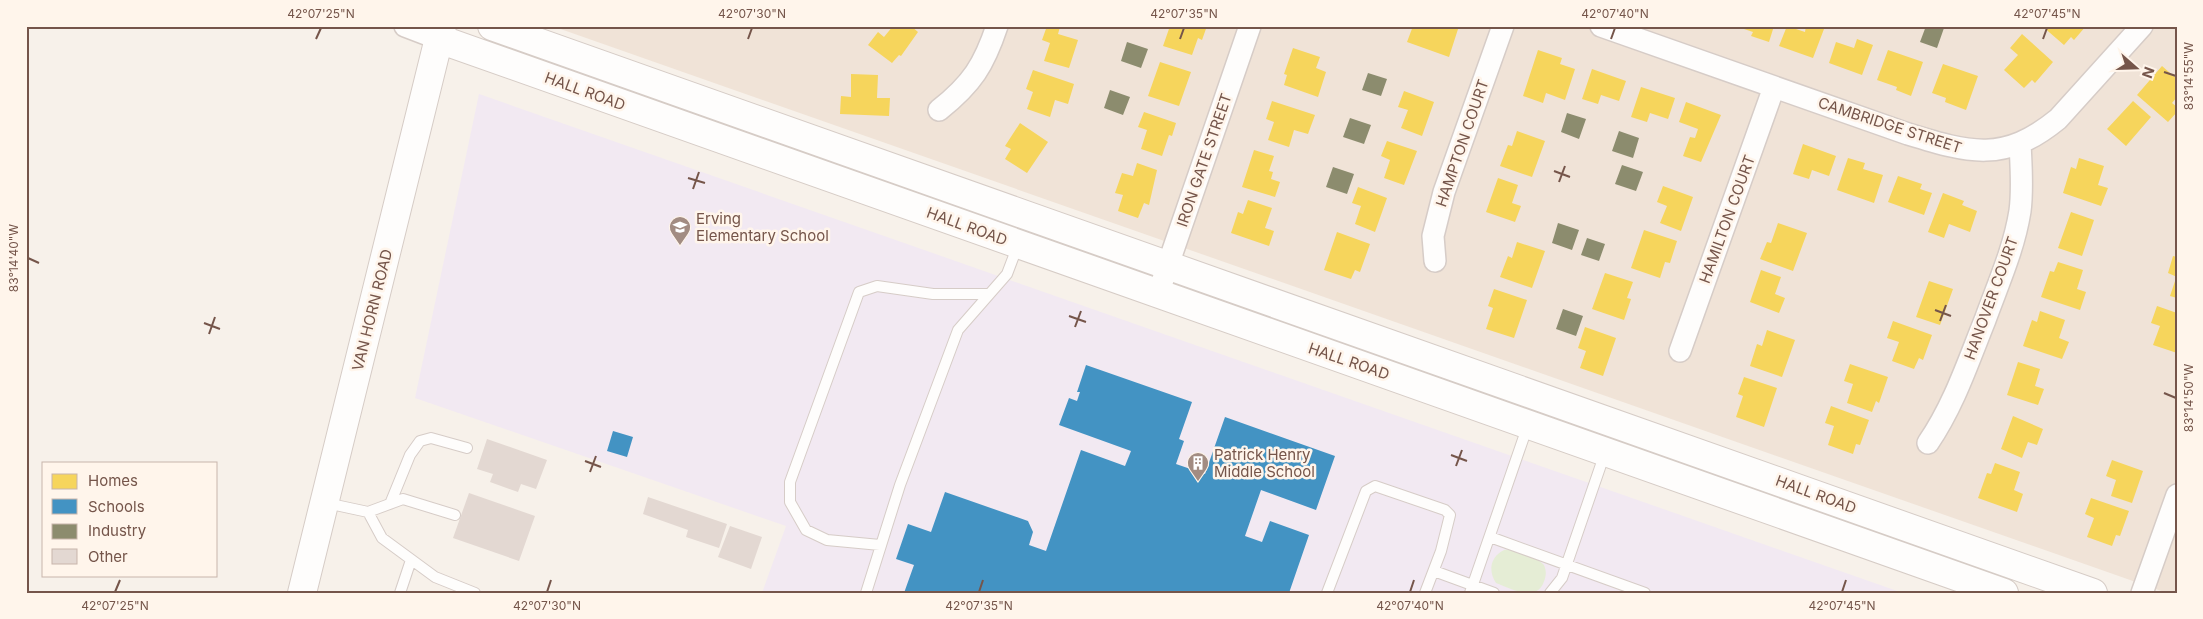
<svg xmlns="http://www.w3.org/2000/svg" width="2203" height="619" font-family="Inter,sans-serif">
<rect width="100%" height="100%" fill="#f7f1ea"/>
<path fill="#f0e3d7" d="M 552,26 L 2177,26 L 2177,593 L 2167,593 Z"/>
<path fill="#f2e9f2" d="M 479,94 L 1903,593 L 762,593 L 786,526 L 415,398 Z"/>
<path fill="#e5edd5" d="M 1504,550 C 1516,548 1535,556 1544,565 C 1547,572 1546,577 1543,584 C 1534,602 1510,588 1496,583 C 1488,571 1490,557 1504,550 Z"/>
<path fill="#f6d55c" d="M 893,26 L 911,26 L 918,32 L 901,56 L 899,55 L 892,63 L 868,45 L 878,32 L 884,37 Z
M 1047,26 L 1060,27 L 1058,34 L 1078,40 L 1069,68 L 1044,61 L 1050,43 L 1042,40 Z
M 1170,26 L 1207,26 L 1202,40 L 1198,38 L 1192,55 L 1163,46 Z
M 1413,26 L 1459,26 L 1449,57 L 1407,42 Z
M 1774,26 L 1769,42 L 1751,36 L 1753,32 L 1738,27 Z
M 1787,26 L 1805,32 L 1806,26 L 1824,29 L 1813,58 L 1779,46 Z
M 2042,26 L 2086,26 L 2074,40 L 2071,37 L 2064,45 Z
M 2022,34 L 2053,62 L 2035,83 L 2032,80 L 2024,88 L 2004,70 L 2018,55 L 2010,48 Z
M 1857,39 L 1873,45 L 1862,75 L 1829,63 L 1836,42 L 1854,48 Z
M 1293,48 L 1320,57 L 1316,68 L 1326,72 L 1318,97 L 1284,85 L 1287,75 L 1284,74 Z
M 1538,50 L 1562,58 L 1560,64 L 1575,69 L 1565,100 L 1546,93 L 1543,103 L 1523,96 Z
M 1888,50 L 1923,62 L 1911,96 L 1896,90 L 1897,87 L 1877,80 Z
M 1160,62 L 1191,72 L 1179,106 L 1148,96 Z
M 1943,64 L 1978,76 L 1966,110 L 1945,102 L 1946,98 L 1932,93 Z
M 2162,66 L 2177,79 L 2177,97 L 2172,103 L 2177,107 L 2177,112 L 2168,122 L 2137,95 Z
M 1592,69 L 1626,81 L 1619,101 L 1601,95 L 1598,104 L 1582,99 Z
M 1033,70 L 1074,84 L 1068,104 L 1055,100 L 1050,117 L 1027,109 L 1033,92 L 1026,89 Z
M 851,74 L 878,75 L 877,98 L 890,98 L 889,116 L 840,114 L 841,96 L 851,97 Z
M 1641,87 L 1675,98 L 1668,119 L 1650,113 L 1647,122 L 1631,117 Z
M 1404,91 L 1434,102 L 1422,136 L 1401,128 L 1408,110 L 1398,107 Z
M 1272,101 L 1315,115 L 1308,134 L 1294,130 L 1289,147 L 1268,140 L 1274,122 L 1266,119 Z
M 2133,101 L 2151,117 L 2126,146 L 2107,129 Z
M 1686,102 L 1721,115 L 1701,162 L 1683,156 L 1690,137 L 1695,138 L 1698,129 L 1679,122 Z
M 1144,112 L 1176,123 L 1172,136 L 1169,135 L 1162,156 L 1141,149 L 1147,130 L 1138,127 Z
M 1020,123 L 1048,142 L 1027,173 L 1005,159 L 1011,149 L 1005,146 Z
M 1517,131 L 1545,141 L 1532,177 L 1500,166 L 1508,145 L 1512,146 Z
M 1387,141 L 1417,151 L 1404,185 L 1384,178 L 1390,160 L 1381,156 Z
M 1803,144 L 1836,156 L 1829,176 L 1812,170 L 1809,179 L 1793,174 Z
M 1254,150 L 1274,156 L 1269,171 L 1273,172 L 1271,179 L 1280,182 L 1275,197 L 1242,187 Z
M 1848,158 L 1865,163 L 1863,169 L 1883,175 L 1874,203 L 1837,190 Z
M 2079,158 L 2104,166 L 2098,185 L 2108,188 L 2101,206 L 2063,193 L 2071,167 L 2076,169 Z
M 1137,163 L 1157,170 L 1149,205 L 1144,203 L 1138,218 L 1118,211 L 1123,195 L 1115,193 L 1122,173 L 1133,176 Z
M 1898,176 L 1922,184 L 1920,189 L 1932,193 L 1924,215 L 1888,202 Z
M 1498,178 L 1518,185 L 1512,203 L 1521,206 L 1515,222 L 1486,212 Z
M 1663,186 L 1693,197 L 1681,231 L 1660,223 L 1667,206 L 1657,202 Z
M 1358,187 L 1387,198 L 1375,232 L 1355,224 L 1361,206 L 1352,203 Z
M 1943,193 L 1964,201 L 1962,205 L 1977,211 L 1970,232 L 1949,224 L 1944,238 L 1928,232 Z
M 1248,200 L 1272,208 L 1265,228 L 1274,231 L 1269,246 L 1231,233 L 1238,212 L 1243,214 Z
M 2071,212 L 2094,220 L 2082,256 L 2058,248 Z
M 1778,223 L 1807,233 L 1793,271 L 1760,259 L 1767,242 L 1771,243 Z
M 1644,230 L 1677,241 L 1670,263 L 1665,262 L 1660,278 L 1631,268 Z
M 1337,232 L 1370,244 L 1360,272 L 1355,270 L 1351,279 L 1324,270 Z
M 1517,242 L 1545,251 L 1532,288 L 1500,277 L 1508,256 L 1512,258 Z
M 2173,256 L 2177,257 L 2177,277 L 2168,273 Z
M 2058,262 L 2083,270 L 2077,289 L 2086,292 L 2080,310 L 2041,297 L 2050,271 L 2054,272 Z
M 1761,270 L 1781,277 L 1775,294 L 1785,298 L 1779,313 L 1750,302 Z
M 1605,273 L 1633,282 L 1627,298 L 1631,299 L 1624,320 L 1592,309 Z
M 2176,278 L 2177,278 L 2177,298 L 2170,296 Z
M 1929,281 L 1953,289 L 1940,325 L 1916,317 Z
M 1494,289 L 1527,300 L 1514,338 L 1486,329 L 1493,308 L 1488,306 Z
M 2157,306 L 2177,313 L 2177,353 L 2153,345 L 2160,326 L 2151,323 Z
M 2040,311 L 2065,320 L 2059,338 L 2069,342 L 2062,359 L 2023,346 L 2032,320 L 2037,322 Z
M 1893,321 L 1932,335 L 1923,360 L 1919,358 L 1914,369 L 1892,361 L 1899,342 L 1887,338 Z
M 1585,327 L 1616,338 L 1603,376 L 1580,368 L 1586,351 L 1578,348 Z
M 1767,330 L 1795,340 L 1782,377 L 1750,366 L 1757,344 L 1762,346 Z
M 2018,362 L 2040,369 L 2035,386 L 2044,389 L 2038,405 L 2007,395 Z
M 1850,364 L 1888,377 L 1879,403 L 1876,401 L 1872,412 L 1847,403 L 1853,384 L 1844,381 Z
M 1744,377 L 1777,388 L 1764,427 L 1736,417 L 1743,396 L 1738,394 Z
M 1831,406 L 1869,420 L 1860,445 L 1856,444 L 1853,454 L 1828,445 L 1834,426 L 1825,423 Z
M 2013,416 L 2043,429 L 2037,445 L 2028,442 L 2022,458 L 2001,449 Z
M 2112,460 L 2143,471 L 2132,503 L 2111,496 L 2116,480 L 2106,476 Z
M 1995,463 L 2020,472 L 2014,490 L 2023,494 L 2017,512 L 1978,498 L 1987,473 L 1991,474 Z
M 2091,498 L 2129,511 L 2120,536 L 2116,535 L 2112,546 L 2087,537 L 2094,518 L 2085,514 Z"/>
<path fill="#4393c3" d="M 1086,365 L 1192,402 L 1179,439 L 1184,441 L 1176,464 L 1205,474 L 1225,417 L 1335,456 L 1316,510 L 1261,490 L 1245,536 L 1262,542 L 1270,521 L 1309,535 L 1289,593 L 904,593 L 914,565 L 896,559 L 908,524 L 931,532 L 945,492 L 1028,521 L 1033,532 L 1029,545 L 1046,551 L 1081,450 L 1125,466 L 1131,451 L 1059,425 L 1069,398 L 1077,401 L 1080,392 L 1077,392 Z
M 613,431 L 633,437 L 627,457 L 607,451 Z"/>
<path fill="#8c8c6e" d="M 1926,26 L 1944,28 L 1937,48 L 1920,42 Z
M 1127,42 L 1148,49 L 1141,68 L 1121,61 Z
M 1368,73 L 1387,79 L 1381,96 L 1362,90 Z
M 1110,90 L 1130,97 L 1123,115 L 1104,108 Z
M 1567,113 L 1586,119 L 1579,139 L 1561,132 Z
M 1350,118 L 1371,125 L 1364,144 L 1343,137 Z
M 1619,131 L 1639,138 L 1633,158 L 1612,151 Z
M 1622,165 L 1643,172 L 1636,191 L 1615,184 Z
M 1333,167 L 1354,174 L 1347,194 L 1326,187 Z
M 1558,223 L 1579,230 L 1572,250 L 1552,243 Z
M 1587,238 L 1605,244 L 1599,261 L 1581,255 Z
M 1563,309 L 1583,316 L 1576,336 L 1556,329 Z"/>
<path fill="#e3d8d2" d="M 487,439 L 547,460 L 536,489 L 521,484 L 518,492 L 490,482 L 493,474 L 477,469 Z
M 469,493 L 535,516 L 519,561 L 453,538 Z
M 648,497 L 727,524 L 719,548 L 686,537 L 688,530 L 643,514 Z
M 730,526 L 762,537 L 751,569 L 718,557 Z"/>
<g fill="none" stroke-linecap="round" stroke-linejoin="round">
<g stroke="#d6ccc7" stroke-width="12">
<path id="lane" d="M 326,503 L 368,512 L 382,538 L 435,577 L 475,593
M 390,504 L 410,455 L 420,441 L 431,438 L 467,448
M 368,512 L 403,499 L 455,515
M 1490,537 L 1645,593
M 880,545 L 827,540 L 806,530 L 790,502 L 790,482 L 859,292 L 877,286 L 933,294 L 988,294
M 1434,571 L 1494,593
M 400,593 L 411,560
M 866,593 L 900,485 L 958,330 L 1007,274 L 1018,245
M 1327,593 L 1366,491 L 1375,486 L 1445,510 L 1450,515 L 1441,551 L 1425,593
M 1470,593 L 1528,425
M 1550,593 L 1562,578 L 1605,453"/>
</g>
<g stroke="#d6ccc7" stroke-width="24">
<path id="street" d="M 405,26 L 439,39
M 1601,26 L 1908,134 C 1970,153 2004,163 2058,119 L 2142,26
M 939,110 C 972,84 984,65 997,26
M 1435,261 L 1433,236 L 1444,192 L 1503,26
M 1158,294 L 1250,26
M 1680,351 L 1774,87
M 1928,443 C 1954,405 1968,362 1985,320 C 1998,284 2014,249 2020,211 C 2023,189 2021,166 2020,143
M 2142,593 L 2177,495"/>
</g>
<g stroke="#d6ccc6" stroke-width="30">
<path id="secondary" d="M 492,26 L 2093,593
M 439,39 L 2004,593
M 302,593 L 442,26"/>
</g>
<use href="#lane" stroke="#fefdfc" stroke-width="10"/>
<use href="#street" stroke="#fefdfc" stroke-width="21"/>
<use href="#secondary" stroke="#fefdfc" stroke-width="28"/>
</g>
<path fill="none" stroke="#75554a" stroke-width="2" d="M 316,39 L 321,28M 748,39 L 752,28M 1180,39 L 1184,28M 1611,39 L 1615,28M 2043,39 L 2047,28M 2164,72 L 2176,76M 1554,171 L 1570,177M 688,178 L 705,183M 1559,182 L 1565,166M 693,189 L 699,172M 28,258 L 39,263M 1935,310 L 1951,316M 1069,316 L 1086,322M 1940,321 L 1946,305M 204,323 L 220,329M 1075,327 L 1081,311M 209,334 L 215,317M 2164,393 L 2176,398M 1451,455 L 1467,461M 585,461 L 601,467M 1456,466 L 1462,450M 590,472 L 596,456M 115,592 L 120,580M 547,592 L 551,580M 979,592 L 983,580M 1410,592 L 1414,580M 1842,592 L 1846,580"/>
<defs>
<g id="school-pin" transform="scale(1.125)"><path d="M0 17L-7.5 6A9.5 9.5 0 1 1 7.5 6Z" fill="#a28c82" stroke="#fff5eb"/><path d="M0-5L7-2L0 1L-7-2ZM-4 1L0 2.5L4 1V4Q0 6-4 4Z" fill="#fff"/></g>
<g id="building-pin" transform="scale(1.125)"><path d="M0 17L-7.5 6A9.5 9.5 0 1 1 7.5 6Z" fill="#a28c82" stroke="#fff5eb"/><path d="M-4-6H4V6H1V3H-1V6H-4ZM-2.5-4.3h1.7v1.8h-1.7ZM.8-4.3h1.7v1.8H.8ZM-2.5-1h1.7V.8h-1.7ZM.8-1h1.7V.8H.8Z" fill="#fff"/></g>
</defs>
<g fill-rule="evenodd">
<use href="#school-pin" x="680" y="227"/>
<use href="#building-pin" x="1198" y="463"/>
</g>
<g text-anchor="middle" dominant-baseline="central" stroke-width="5" stroke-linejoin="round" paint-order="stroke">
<g font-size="15" fill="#75554a" stroke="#fff5eb">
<text transform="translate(585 91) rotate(20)">HALL ROAD</text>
<text transform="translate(1890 125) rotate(18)">CAMBRIDGE STREET</text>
<text transform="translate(1462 143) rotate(-71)">HAMPTON COURT</text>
<text transform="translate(1204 160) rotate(-71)">IRON GATE STREET</text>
<text transform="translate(1727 219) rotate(-70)">HAMILTON COURT</text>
<text transform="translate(967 226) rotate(20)">HALL ROAD</text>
<text transform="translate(1991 298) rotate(-70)">HANOVER COURT</text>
<text transform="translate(372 310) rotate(-76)">VAN HORN ROAD</text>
<text transform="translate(1349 361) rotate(19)">HALL ROAD</text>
<text transform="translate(1816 494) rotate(20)">HALL ROAD</text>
</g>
<g font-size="15" fill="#75554a" stroke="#fff5eb" text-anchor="start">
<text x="696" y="218">Erving<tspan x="696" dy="17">Elementary School</tspan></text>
<text x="1214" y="454">Patrick Henry<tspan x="1214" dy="17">Middle School</tspan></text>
</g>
</g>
<rect width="2203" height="619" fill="none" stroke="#fff5eb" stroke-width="55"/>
<rect x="42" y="462" width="175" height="115" fill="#fff5eb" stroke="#c8b5ab"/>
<rect x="52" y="474" width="25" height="15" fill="#f6d55c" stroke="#c8b5ab"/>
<text x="88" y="486" font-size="15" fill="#75554a">Homes</text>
<rect x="52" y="499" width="25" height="15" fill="#4393c3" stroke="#c8b5ab"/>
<text x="88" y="512" font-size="15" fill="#75554a">Schools</text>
<rect x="52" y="524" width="25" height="15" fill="#8c8c6e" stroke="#c8b5ab"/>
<text x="88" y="536" font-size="15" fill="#75554a">Industry</text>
<rect x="52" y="549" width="25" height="15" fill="#e3d8d2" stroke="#c8b5ab"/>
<text x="88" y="562" font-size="15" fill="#75554a">Other</text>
<g transform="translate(2136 68) rotate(110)" stroke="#fff5eb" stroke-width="4" paint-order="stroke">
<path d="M0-4L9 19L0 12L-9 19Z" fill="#75554a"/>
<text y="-8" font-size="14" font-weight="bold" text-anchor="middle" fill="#75554a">N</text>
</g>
<rect x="28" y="28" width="2148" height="564" fill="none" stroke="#75554a" stroke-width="2"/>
<g font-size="12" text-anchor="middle" fill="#75554a">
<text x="321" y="18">42°07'25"N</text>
<text x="752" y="18">42°07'30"N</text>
<text x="1184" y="18">42°07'35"N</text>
<text x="1615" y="18">42°07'40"N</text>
<text x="2047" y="18">42°07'45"N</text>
<text transform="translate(2189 76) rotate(-90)" y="4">83°14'55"W</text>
<text transform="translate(14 258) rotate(-90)" y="4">83°14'40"W</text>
<text transform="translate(2189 398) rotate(-90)" y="4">83°14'50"W</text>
<text x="115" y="610">42°07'25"N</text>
<text x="547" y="610">42°07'30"N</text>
<text x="979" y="610">42°07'35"N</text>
<text x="1410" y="610">42°07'40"N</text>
<text x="1842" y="610">42°07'45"N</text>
</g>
</svg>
